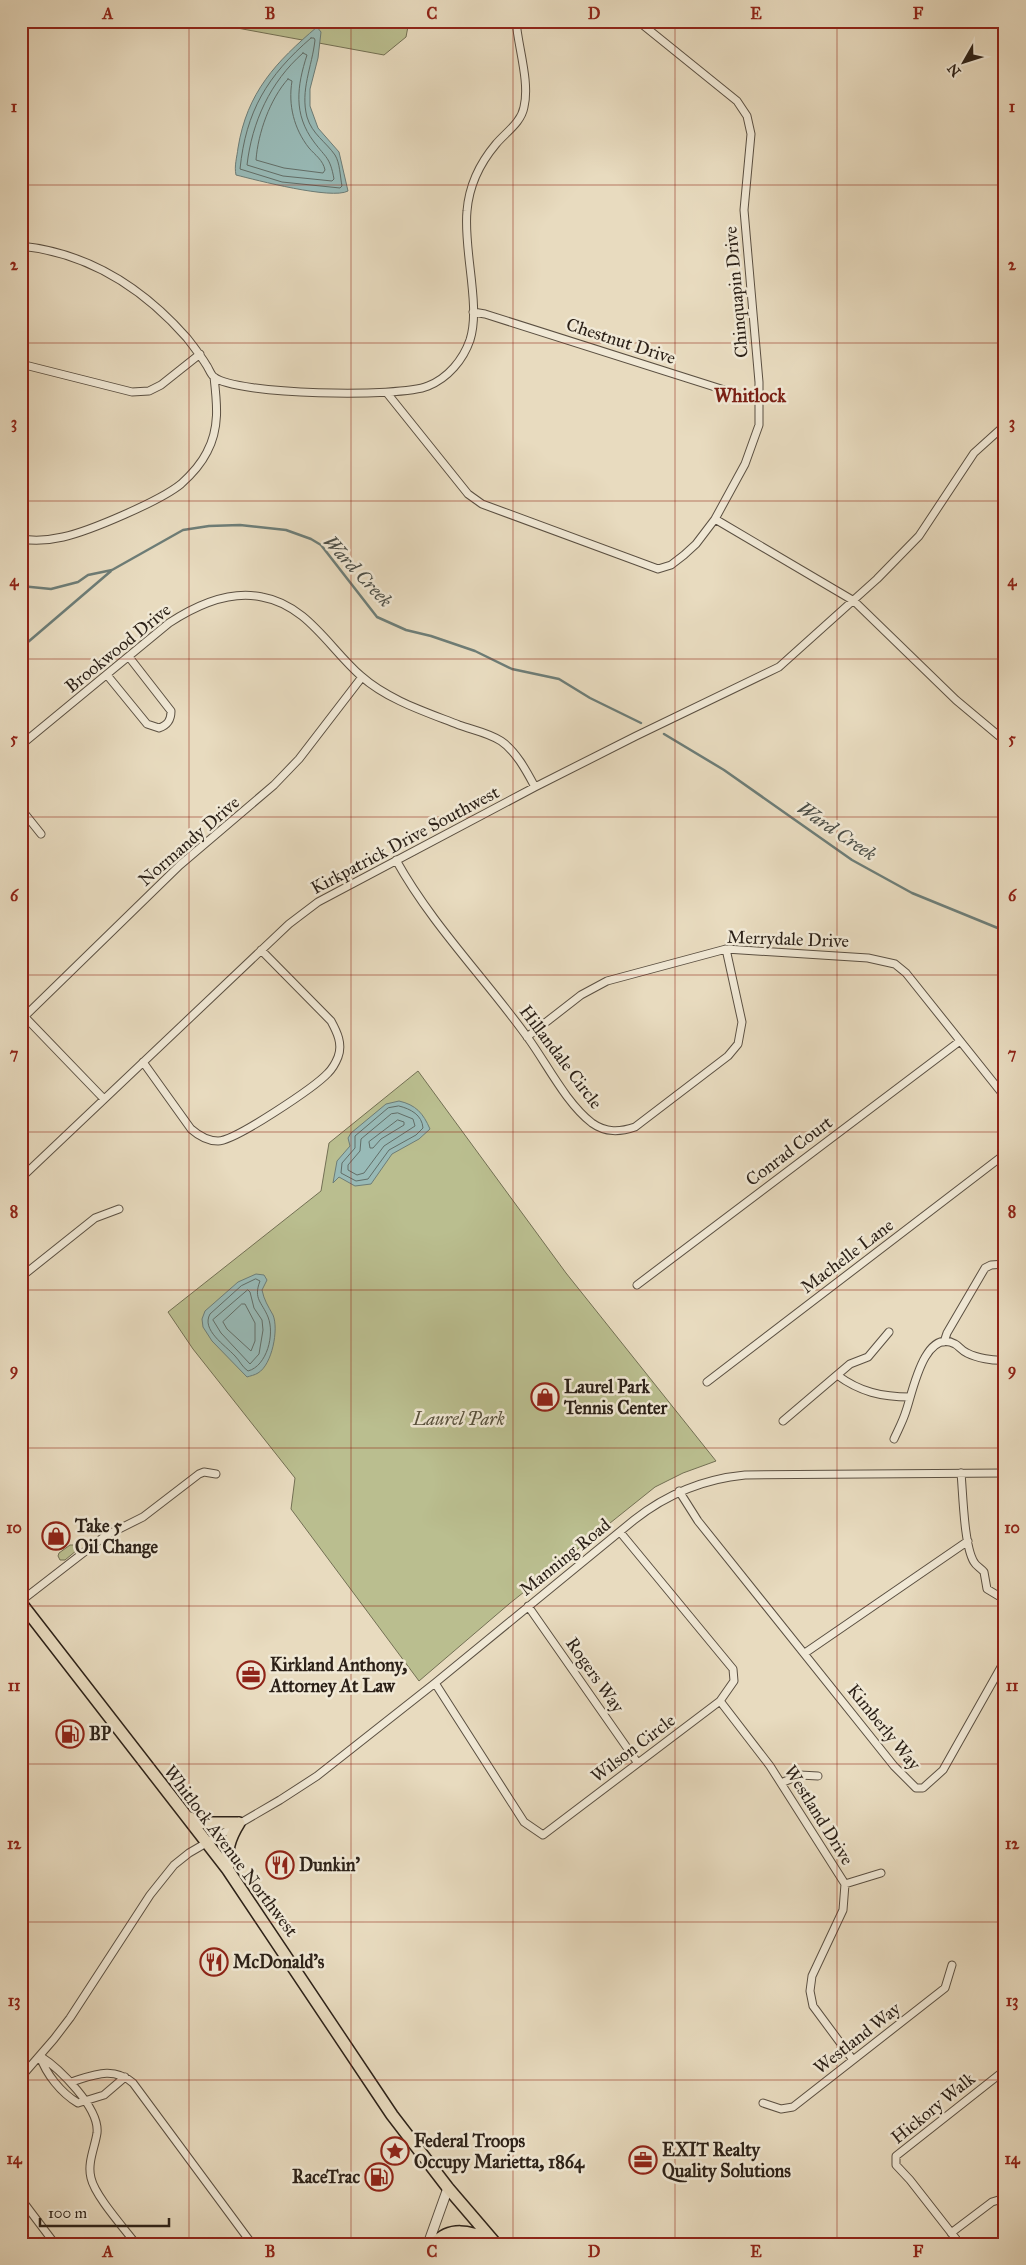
<svg xmlns="http://www.w3.org/2000/svg" width="1026" height="2265" font-family="'IM FELL Great Primer',serif">
<rect width="100%" height="100%" fill="#e8dbbf"/>
<filter id="stains"><feTurbulence type="fractalNoise" baseFrequency=".004" numOctaves="4"/><feColorMatrix values="0 0 0 0 .2 0 0 0 0 .09 0 0 0 0 .02 0 0 0 .5 -.17"/></filter>
<radialGradient id="worn" r=".72"><stop offset=".6" stop-color="#630" stop-opacity="0"/><stop offset="1" stop-color="#630" stop-opacity=".3"/></radialGradient>
<path fill="#babe8f" stroke="#737054" d="M 199,21 L 409,21 L 406,37 L 384,55 Z
M 418,1071 L 566,1273 L 716,1461 L 683,1473 L 655,1487 L 509,1604 L 419,1681 L 291,1509 L 295,1478 L 193,1349 L 168,1312 L 321,1191 L 329,1143 Z
M 70,1545 L 75,1545 L 77,1550 L 65,1560 L 60,1560 L 58,1556 L 59,1553 Z"/>
<path fill="#98bab7" stroke="#6d7d77" d="M 317,27 L 321,32 L 318,58 L 310,89 L 310,106 L 318,128 L 339,152 L 348,191 C 332,200 256,180 236,175 C 234,166 237,157 238,148 C 247,92 276,62 317,27 Z
M 399,1101 C 416,1105 423,1113 430,1129 L 419,1139 L 392,1154 L 371,1184 L 355,1186 L 339,1177 L 333,1183 L 337,1161 L 350,1146 L 348,1138 L 351,1133 L 386,1104 Z
M 256,1274 L 264,1275 L 267,1280 L 262,1290 C 264,1300 268,1306 273,1315 C 279,1329 272,1365 258,1373 C 255,1375 250,1376 247,1377 L 212,1341 L 203,1327 L 202,1319 L 205,1311 L 238,1282 Z"/>
<g fill="none" stroke-linecap="round" stroke-linejoin="round">
<path stroke="#626e68" stroke-width="1" d="M 311,38 L 314,38 L 315,40 C 312,67 300,90 307,117 C 312,134 326,142 335,155 C 340,163 340,176 342,186 L 340,188 L 282,182 L 240,169 C 246,111 267,76 311,38 Z
M 303,53 L 307,55 C 297,86 293,114 314,142 C 326,158 330,157 334,179 L 332,181 L 283,176 L 247,165 C 252,122 270,82 303,53 Z
M 288,79 L 292,81 C 288,105 294,129 309,148 C 315,155 323,160 325,170 L 323,173 L 284,168 L 256,160 C 258,133 270,99 288,79 Z
M 399,1106 C 411,1109 422,1115 423,1128 L 416,1135 L 389,1150 L 368,1179 L 356,1181 L 341,1173 L 342,1163 L 355,1148 L 355,1136 L 388,1108 Z
M 398,1113 L 413,1119 L 415,1126 L 384,1146 L 364,1173 L 357,1175 L 348,1170 L 348,1165 L 360,1151 L 361,1139 L 391,1114 Z
M 398,1120 L 404,1122 L 404,1125 L 381,1139 L 373,1148 L 370,1148 L 369,1142 Z
M 256,1279 L 260,1281 C 253,1299 262,1302 268,1317 C 275,1334 267,1366 248,1371 C 242,1367 240,1361 235,1356 C 225,1345 201,1330 210,1314 L 241,1286 Z
M 248,1290 L 250,1292 L 254,1308 L 262,1320 L 263,1330 L 259,1354 L 250,1364 L 221,1333 L 213,1320 Z
M 242,1304 L 245,1304 L 255,1323 L 255,1341 L 251,1351 L 227,1329 L 223,1322 Z"/>
<path stroke="#6d7d77" stroke-width="2.5" d="M 21,586 L 51,589 L 78,582 L 88,575 L 112,570 L 183,530 L 209,526 L 240,525 L 286,530 L 311,539 L 321,545 L 377,617 L 406,630 L 431,636 L 475,651 L 512,669 L 559,679 L 590,698 L 641,723
M 21,648 L 111,571
M 664,734 L 724,770 L 852,860 L 912,893 L 1005,931"/>
<g stroke="#5b5042" stroke-width="9">
<path id="minor" d="M 21,246 C 89,253 143,288 187,338 C 194,347 201,356 207,366 C 209,369 211,375 214,377 C 236,395 400,398 428,386 C 448,378 463,360 470,340 C 481,306 463,249 467,211 C 469,186 480,163 496,144 C 506,132 521,123 524,107 C 530,82 518,47 516,21
M 473,312 L 485,314 L 759,401
M 21,364 L 132,392 L 149,391 L 161,385 L 200,354
M 387,393 L 468,494 L 482,504 L 658,569 L 671,565 L 684,555 L 696,544 L 715,519 L 745,464 L 759,425 L 759,382 L 744,210 L 751,134 L 747,116 L 737,101 L 638,21
M 715,519 L 854,601 L 956,700 L 1005,741
M 21,539 C 34,541 50,540 63,537 C 90,531 160,501 181,484 C 191,475 201,464 207,452 C 220,428 217,403 214,377
M 107,675 L 147,724 L 159,728 C 168,725 171,720 171,711 L 129,657
M 21,745 L 169,623 C 195,606 230,590 262,597 C 307,605 329,648 361,676 C 388,700 426,712 459,725 C 473,730 489,733 501,741 C 516,751 527,772 535,787
M 21,809 L 41,834
M 396,860 C 432,925 485,978 528,1038 C 547,1064 566,1103 592,1123 C 606,1133 620,1132 635,1127 L 728,1056 L 738,1044 L 742,1022 L 726,949
M 22,1014 L 104,1099
M 24,1017 L 180,865 L 274,785 L 299,759 L 362,677
M 527,1037 L 581,995 L 607,981 L 726,949 L 868,958 L 895,964 L 906,973 L 1005,1097
M 143,1062 L 191,1129 C 199,1136 207,1141 218,1141 C 235,1141 315,1087 328,1073 C 332,1069 336,1062 338,1057 C 343,1044 337,1032 331,1021 L 261,950
M 21,1178 L 289,924 L 318,902 L 535,787 L 636,736 L 779,667 L 877,579 L 919,536 L 974,453 L 1005,425
M 21,1277 L 95,1218 L 119,1209
M 637,1285 L 960,1041
M 944,1342 L 947,1333 L 985,1268 L 991,1265 L 1005,1264
M 837,1375 C 860,1392 882,1397 910,1397
M 707,1382 L 1005,1154
M 783,1421 L 850,1364 L 868,1357 L 889,1332
M 894,1439 C 898,1430 903,1421 906,1411 C 912,1395 924,1327 955,1344 C 959,1346 962,1351 967,1353 C 977,1358 993,1361 1005,1360
M 961,1473 C 963,1494 964,1546 974,1562 C 976,1566 981,1568 984,1572 L 987,1589 L 1002,1598
M 679,1491 L 698,1521 L 894,1766 L 916,1788 L 923,1788 L 943,1770 L 1005,1660
M 21,1601 L 105,1536 L 143,1517 L 199,1474 L 204,1472 L 216,1474
M 528,1606 L 637,1762
M 805,1653 L 968,1541
M 435,1683 L 524,1822 L 543,1835 L 720,1701 L 734,1681 L 733,1669 L 620,1532
M 720,1701 L 770,1766 L 845,1884 L 843,1910 L 812,1976 L 810,1991 L 813,2006 L 853,2060
M 781,1783 L 800,1775 L 818,1776
M 845,1884 L 881,1873
M 40,2056 C 59,2068 100,2108 97,2133 C 95,2147 87,2163 91,2178 C 95,2196 124,2228 136,2244
M 40,2056 C 46,2074 61,2093 78,2103 L 104,2095 L 125,2077
M 21,2077 L 54,2039 L 70,2018 L 150,1895 L 174,1865 L 189,1853 L 280,1800 L 317,1776 L 435,1683 L 634,1520 C 667,1494 703,1479 745,1475 L 1005,1473
M 71,2082 C 94,2075 113,2066 133,2083 L 252,2244
M 763,2103 L 781,2109 L 793,2107 L 945,1988 L 952,1965
M 21,2199 L 55,2244
M 951,2233 L 992,2202 L 1005,2198
M 960,2244 L 910,2180 L 896,2165 L 896,2156 L 1005,2070"/>
</g>
<g stroke="#5b5042" stroke-width="11">
<path id="tertiary" d="M 428,2244 L 448,2188"/>
</g>
<g stroke="#2c2118" stroke-width="14">
<path id="trunk" d="M 21,1603 L 228,1870 L 392,2115 L 448,2188 L 496,2244
M 187,1817 L 205,1823 L 239,1823
M 228,1870 C 226,1850 229,1839 239,1823
M 434,2244 C 450,2226 470,2231 490,2240"/>
</g>
<use href="#minor" stroke="#f0e8d5" stroke-width="7"/>
<use href="#tertiary" stroke="#f0e8d5" stroke-width="9"/>
<use href="#trunk" stroke="#e8dbbf" stroke-width="11"/>
</g>
<path fill="none" stroke="#8f2418" stroke-width="1" stroke-opacity="0.55" d="M 189,21 L 189,2244M 351,21 L 351,2244M 513,21 L 513,2244M 675,21 L 675,2244M 837,21 L 837,2244M 21,185 L 1005,185M 21,343 L 1005,343M 21,501 L 1005,501M 21,659 L 1005,659M 21,817 L 1005,817M 21,975 L 1005,975M 21,1132 L 1005,1132M 21,1290 L 1005,1290M 21,1448 L 1005,1448M 21,1606 L 1005,1606M 21,1764 L 1005,1764M 21,1922 L 1005,1922M 21,2080 L 1005,2080"/>
<defs>
<g id="shop-ring" transform="scale(1.4375)"><circle r="9.5" fill="#f0e8d5" stroke="#8f2418" stroke-width="1.5"/><path d="M-5-2.5h2.3a2.7 3.5 0 0 1 5.4 0H5L5.5 6h-11ZM-1.5-2.5h3a1.5 2.3 0 0 0-3 0Z" fill="#8f2418"/></g>
<g id="office-ring" transform="scale(1.4375)"><circle r="9.5" fill="#f0e8d5" stroke="#8f2418" stroke-width="1.5"/><path d="M-6-3h4V-5.5h4V-3h4V5H-6ZM-1-4.5V-3h2v-1.5ZM-6 0V1H6V0Z" fill="#8f2418"/></g>
<g id="fuel-ring" transform="scale(1.4375)"><circle r="9.5" fill="#f0e8d5" stroke="#8f2418" stroke-width="1.5"/><path d="M-5.5-6h7V0h2V4h1.3V-2.5L3-4.5l.8-.8L6-3V5H2.5V1h-1V6h-7ZM-4.2-4.7v3.2H.2V-4.7Z" fill="#8f2418"/></g>
<g id="restaurant-ring" transform="scale(1.4375)"><circle r="9.5" fill="#f0e8d5" stroke="#8f2418" stroke-width="1.5"/><path d="M-5-6h1v4h1v-4h1v4h1v-4h1v5L-1.5 .5V6h-2V.5L-5-1ZM5-6V6H3V1.5H1.5Q1.5-4 5-6Z" fill="#8f2418"/></g>
<g id="sight-ring" transform="scale(1.4375)"><circle r="9.5" fill="#f0e8d5" stroke="#8f2418" stroke-width="1.5"/><path d="M0-6L1.8-2.2L6-1.7L2.9 1.2L3.7 5.4L0 3.3L-3.7 5.4L-2.9 1.2L-6-1.7L-1.8-2.2Z" fill="#8f2418"/></g>
</defs>
<g fill-rule="evenodd">
<use href="#shop-ring" x="545" y="1397"/>
<use href="#shop-ring" x="56" y="1536"/>
<use href="#office-ring" x="251" y="1675"/>
<use href="#fuel-ring" x="70" y="1734"/>
<use href="#restaurant-ring" x="280" y="1865"/>
<use href="#restaurant-ring" x="214" y="1962"/>
<use href="#sight-ring" x="395" y="2151"/>
<use href="#office-ring" x="643" y="2160"/>
<use href="#fuel-ring" x="379" y="2177"/>
</g>
<g text-anchor="middle" dominant-baseline="central" stroke-width="5" stroke-linejoin="round" paint-order="stroke">
<g font-size="18" fill="#2c2118" stroke="#f0e8d5">
<text transform="translate(736 292) rotate(-95)">Chinquapin Drive</text>
<text transform="translate(621 341) rotate(18)">Chestnut Drive</text>
<text transform="translate(118 648) rotate(-39)">Brookwood Drive</text>
<text transform="translate(405 840) rotate(-28)">Kirkpatrick Drive Southwest</text>
<text transform="translate(189 841) rotate(-41)">Normandy Drive</text>
<text transform="translate(788 939) rotate(2)">Merrydale Drive</text>
<text transform="translate(561 1057) rotate(53)">Hillandale Circle</text>
<text transform="translate(789 1151) rotate(-37)">Conrad Court</text>
<text transform="translate(847 1256) rotate(-37)">Machelle Lane</text>
<text transform="translate(565 1557) rotate(-39)">Manning Road</text>
<text transform="translate(595 1675) rotate(55)">Rogers Way</text>
<text transform="translate(884 1727) rotate(51)">Kimberly Way</text>
<text transform="translate(633 1748) rotate(-37)">Wilson Circle</text>
<text transform="translate(819 1815) rotate(58)">Westland Drive</text>
<text transform="translate(231 1851) rotate(53)">Whitlock Avenue Northwest</text>
<text transform="translate(857 2038) rotate(-38)">Westland Way</text>
<text transform="translate(933 2108) rotate(-39)">Hickory Walk</text>
</g>
<g font-size="18" font-weight="bold" fill="#2c2118" stroke="#f0e8d5" text-anchor="start">
<text x="564" y="1387">Laurel Park<tspan x="564" dy="21">Tennis Center</tspan></text>
<text x="75" y="1526">Take 5<tspan x="75" dy="21">Oil Change</tspan></text>
<text x="270" y="1665">Kirkland Anthony,<tspan x="270" dy="21">Attorney At Law</tspan></text>
<text x="89" y="1734">BP</text>
<text x="299" y="1865">Dunkin'</text>
<text x="233" y="1962">McDonald's</text>
<text x="414" y="2141">Federal Troops<tspan x="414" dy="21">Occupy Marietta, 1864</tspan></text>
<text x="662" y="2150">EXIT Realty<tspan x="662" dy="21">Quality Solutions</tspan></text>
<text x="360" y="2177" text-anchor="end">RaceTrac</text>
</g>
<g font-size="18" font-style="italic" fill="#57503c" stroke="#f0e8d5">
<text x="459" y="1419">Laurel Park</text>
</g>
<g font-size="19" font-weight="bold" fill="#7a1f14" stroke="#f0e8d5">
<text x="750" y="395">Whitlock</text>
</g>
<g font-size="19" font-style="italic" fill="#4c4f48" stroke="#f0e8d5">
<text transform="translate(358 571) rotate(47)">Ward Creek</text>
<text transform="translate(837 831) rotate(34)">Ward Creek</text>
</g>
</g>
<rect width="1026" height="2265" fill="none" stroke="#e8dbbf" stroke-width="55"/>
<g transform="translate(964 62) rotate(231)" stroke="#f0e8d5" stroke-width="4" paint-order="stroke">
<path d="M0-4L9 19L0 12L-9 19Z" fill="#2c2118"/>
<text y="-8" font-size="14" font-weight="bold" text-anchor="middle" fill="#2c2118">N</text>
</g>
<path d="M40 2218v8h129v-8" fill="none" stroke="#2c2118" stroke-width="2.5"/>
<text x="48" y="2218" font-size="15" fill="#2c2118" stroke="#f0e8d5" stroke-width="4" paint-order="stroke">100 m</text>
<rect x="28" y="28" width="970" height="2210" fill="none" stroke="#8f2418" stroke-width="2"/>
<g font-size="16" text-anchor="middle" font-weight="bold" fill="#8f2418">
<text x="108" y="19">A</text>
<text x="270" y="19">B</text>
<text x="432" y="19">C</text>
<text x="594" y="19">D</text>
<text x="756" y="19">E</text>
<text x="918" y="19">F</text>
<text x="14" y="112">1</text>
<text x="1012" y="112">1</text>
<text x="14" y="270">2</text>
<text x="1012" y="270">2</text>
<text x="14" y="428">3</text>
<text x="1012" y="428">3</text>
<text x="14" y="586">4</text>
<text x="1012" y="586">4</text>
<text x="14" y="744">5</text>
<text x="1012" y="744">5</text>
<text x="14" y="901">6</text>
<text x="1012" y="901">6</text>
<text x="14" y="1059">7</text>
<text x="1012" y="1059">7</text>
<text x="14" y="1217">8</text>
<text x="1012" y="1217">8</text>
<text x="14" y="1375">9</text>
<text x="1012" y="1375">9</text>
<text x="14" y="1533">10</text>
<text x="1012" y="1533">10</text>
<text x="14" y="1691">11</text>
<text x="1012" y="1691">11</text>
<text x="14" y="1849">12</text>
<text x="1012" y="1849">12</text>
<text x="14" y="2006">13</text>
<text x="1012" y="2006">13</text>
<text x="14" y="2164">14</text>
<text x="1012" y="2164">14</text>
<text x="108" y="2257">A</text>
<text x="270" y="2257">B</text>
<text x="432" y="2257">C</text>
<text x="594" y="2257">D</text>
<text x="756" y="2257">E</text>
<text x="918" y="2257">F</text>
</g>
<rect width="100%" height="100%" filter="url(#stains)"/>
<rect width="100%" height="100%" fill="url(#worn)"/>
</svg>
